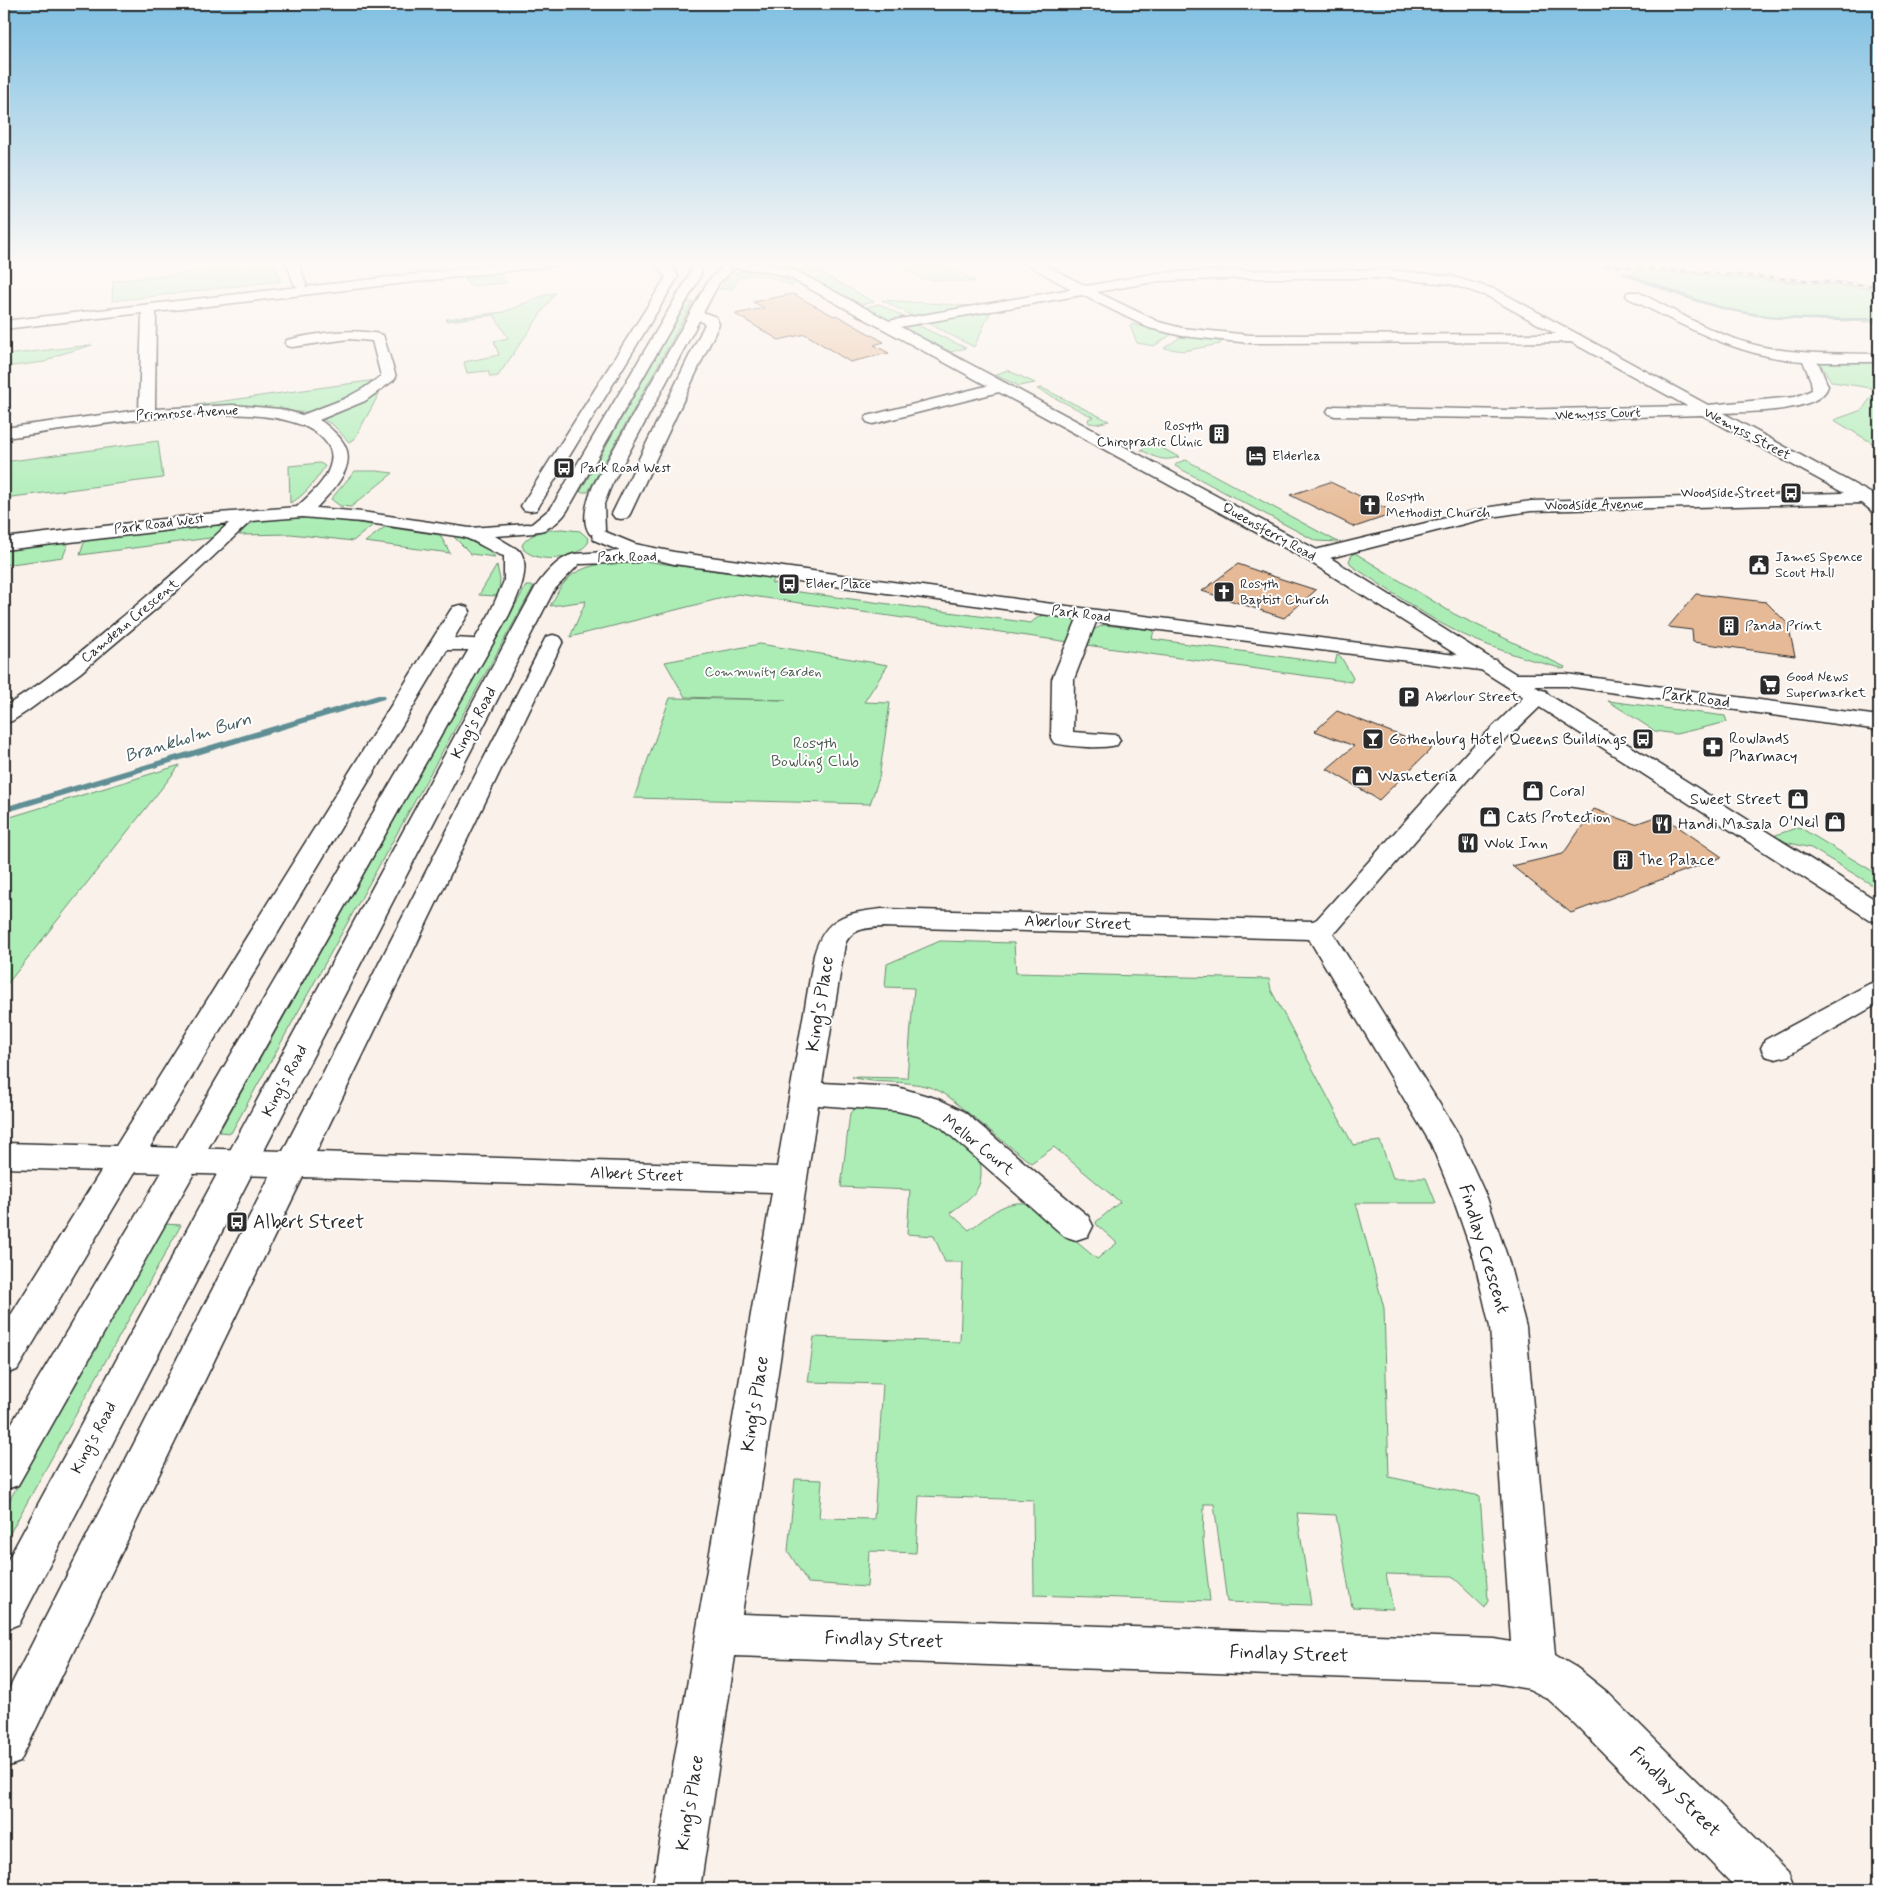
<svg xmlns="http://www.w3.org/2000/svg" width="1883" height="1893" font-family="Mynerve,sans-serif">
<rect width="100%" height="100%" fill="#faf1ea"/>
<filter id="ink" filterUnits="userSpaceOnUse"><feTurbulence type="fractalNoise" baseFrequency=".02" numOctaves="2"/><feDisplacementMap in="SourceGraphic" scale="10" xChannelSelector="R" yChannelSelector="G"/><feConvolveMatrix kernelMatrix="1 2 1 2 8 2 1 2 1" color-interpolation-filters="sRGB"/></filter>
<g filter="url(#ink)">
<path fill="#acedb6" stroke="#6c8c70" d="M 783,261 L 800,261 L 874,302 L 859,305 L 784,265 Z
M 890,261 L 960,261 L 944,264 L 976,282 L 922,279 Z
M 276,264 L 280,281 L 112,301 L 113,281 Z
M 1640,270 L 1879,289 L 1879,322 L 1770,318 L 1720,308 L 1628,276 Z
M 500,271 L 506,283 L 474,286 L 468,285 L 464,277 Z
M 743,271 L 771,272 L 793,283 L 793,285 L 792,286 C 775,278 759,272 740,277 L 732,289 L 720,289 L 729,274 Z
M 555,293 L 498,376 L 490,377 L 488,371 L 467,373 L 464,362 L 499,355 L 494,341 L 508,338 L 494,315 L 447,321 L 446,319 L 504,312 L 545,295 Z
M 882,300 L 971,306 L 912,316 Z
M 687,302 L 693,302 L 588,492 L 580,492 Z
M 879,304 L 904,317 L 889,321 L 864,308 Z
M 991,311 L 974,347 L 928,323 Z
M 913,323 L 966,348 L 951,352 L 901,327 Z
M 1132,324 L 1172,334 L 1154,346 L 1137,343 L 1130,326 Z
M 1182,336 L 1222,341 L 1220,344 L 1183,351 L 1164,348 Z
M 92,345 L 58,355 L 45,362 L 4,367 L 4,355 Z
M 1819,362 L 1879,363 L 1879,447 L 1834,420 L 1862,410 L 1877,389 L 1832,382 Z
M 1007,370 L 1035,383 L 1019,386 L 995,375 Z
M 376,380 L 349,399 L 311,412 L 298,412 L 253,406 L 195,405 Z
M 1042,388 L 1109,421 L 1096,424 L 1089,423 L 1088,419 L 1093,417 L 1037,389 Z
M 379,394 L 355,438 L 349,442 L 333,425 L 324,420 L 326,417 Z
M 158,441 L 163,478 L 4,498 L 4,462 Z
M 1154,444 L 1179,457 C 1162,462 1157,458 1141,450 L 1143,448 Z
M 1186,460 L 1338,542 L 1316,541 L 1175,466 L 1177,463 Z
M 320,463 L 325,466 C 317,479 304,497 290,503 L 289,466 Z
M 355,471 L 377,471 L 393,473 L 351,507 L 340,506 L 331,499 Z
M 284,517 L 322,518 L 373,525 L 353,541 L 291,534 L 239,535 C 254,517 262,519 284,517 Z
M 214,522 L 227,523 L 225,529 L 217,537 L 80,555 L 85,539 Z
M 385,527 L 440,535 L 450,553 L 365,542 Z
M 562,529 L 580,531 L 589,539 L 588,543 C 575,560 540,564 524,550 L 522,545 C 530,532 547,530 562,529 Z
M 453,536 C 473,539 482,541 495,557 L 471,554 Z
M 69,541 L 63,557 L 4,565 L 4,549 Z
M 1355,553 L 1454,614 L 1565,667 L 1564,669 C 1519,657 1473,643 1432,618 C 1405,602 1379,583 1352,566 L 1349,561 L 1352,555 Z
M 644,561 L 774,579 L 771,583 L 787,585 L 784,590 L 1031,623 C 1044,609 1062,616 1080,618 L 1069,642 L 738,594 L 570,637 L 586,601 L 550,606 C 555,599 558,589 564,583 C 581,561 619,562 644,561 Z
M 497,565 L 500,580 L 498,596 L 479,595 Z
M 526,586 L 534,586 L 231,1133 L 219,1132 Z
M 1103,625 L 1154,630 L 1152,639 L 1335,664 L 1337,655 L 1341,657 L 1353,678 L 1351,682 L 1086,645 L 1093,630 Z
M 760,644 L 888,665 L 864,702 L 890,703 L 879,778 L 870,804 L 634,798 L 670,698 L 786,700 L 685,697 L 665,662 Z
M 1608,701 L 1725,716 L 1727,722 L 1676,734 L 1655,731 Z
M 180,765 L 4,988 L 4,819 Z
M 1799,827 L 1879,875 L 1879,889 L 1811,848 L 1781,841 L 1773,836 Z
M 940,941 L 1014,943 L 1016,973 L 1269,979 L 1271,990 L 1353,1145 L 1380,1141 L 1393,1178 L 1426,1178 L 1436,1203 L 1356,1203 L 1384,1308 L 1389,1477 L 1480,1496 L 1488,1600 L 1485,1607 L 1452,1576 L 1386,1574 L 1393,1609 L 1352,1607 L 1336,1515 L 1297,1513 L 1311,1605 L 1227,1602 L 1214,1504 L 1204,1504 L 1203,1540 L 1210,1601 L 1034,1595 L 1033,1500 L 919,1496 L 916,1553 L 869,1551 L 867,1587 L 808,1583 L 788,1551 L 795,1479 L 822,1480 L 819,1518 L 874,1519 L 883,1384 L 808,1382 L 814,1337 L 960,1342 L 963,1262 L 945,1262 L 934,1236 L 907,1234 L 910,1190 L 841,1187 L 850,1113 L 854,1109 L 861,1108 L 898,1108 L 931,1118 L 980,1160 C 985,1191 972,1196 950,1213 L 969,1230 C 988,1217 1007,1196 1032,1205 L 1097,1259 L 1117,1243 L 1097,1225 L 1096,1222 L 1120,1202 L 1054,1147 L 1031,1163 C 1009,1146 988,1129 967,1112 C 954,1102 945,1091 929,1087 C 903,1079 876,1085 852,1077 L 907,1078 L 914,988 L 885,987 L 887,964 Z
M 164,1224 L 181,1225 L 4,1544 L 4,1510 Z"/>
<g fill="none" stroke-linecap="round" stroke-linejoin="round">
<path fill="#5e8e94" fill-rule="evenodd" d="M 1623,272 C 1658,283 1692,299 1727,308 C 1777,320 1829,318 1879,318 L 1879,320 C 1829,321 1776,322 1726,310 C 1691,302 1656,287 1621,274 Z
M 378,695 L 384,695 L 385,697 L 384,699 L 4,813 L 4,807 Z"/>
</g>
<path fill="#e6ba96" stroke="#2b2b2b" d="M 793,294 L 834,316 L 836,315 L 884,342 L 874,345 L 889,353 L 850,362 L 805,334 L 779,340 L 735,314 L 764,308 L 753,302 Z
M 1330,482 L 1396,513 L 1355,527 L 1290,495 Z
M 1238,564 L 1266,574 L 1316,590 L 1284,618 L 1202,591 Z
M 1696,594 L 1766,602 L 1788,624 L 1795,656 L 1693,642 L 1692,630 L 1668,627 Z
M 1337,711 L 1432,748 L 1379,800 L 1327,769 L 1354,746 L 1315,731 Z
M 1594,809 L 1635,824 L 1661,815 L 1722,857 L 1571,913 L 1512,866 L 1563,854 Z"/>
<g fill="none" stroke-linecap="round" stroke-linejoin="round">
<g stroke="#2b2b2b" stroke-width="3">
<path id="minor" d="M 286,261 L 298,261 L 306,284 L 305,287 L 526,261 L 567,261 L 561,265 L 156,312 L 155,409 L 233,405 L 280,409 L 302,415 L 344,399 L 364,388 L 381,376 L 372,341 L 349,339 L 292,347 L 287,346 L 285,343 L 287,340 C 317,333 353,327 383,335 L 396,377 L 394,380 L 365,401 L 319,420 C 325,423 330,428 334,432 C 365,459 337,486 316,508 L 362,512 L 470,528 L 528,524 L 534,525 L 537,529 L 534,533 L 495,536 L 517,549 L 519,553 L 517,557 C 502,561 480,542 463,537 L 362,522 L 302,517 L 251,521 L 170,597 L 80,673 L 26,712 L 12,721 L 4,723 L 4,707 C 41,685 75,657 108,629 C 149,595 190,560 229,523 L 4,550 L 4,538 L 205,514 L 297,507 C 309,495 325,483 330,466 C 334,453 330,445 320,436 C 269,390 72,430 4,438 L 4,428 L 139,410 L 142,313 L 4,329 L 4,321 L 298,287 L 294,284 Z
M 651,261 C 664,261 673,264 678,277 L 539,506 L 536,510 L 530,511 L 524,510 L 521,506 L 666,277 Z
M 1021,261 L 1037,261 L 1086,286 L 1159,273 L 1198,271 L 1385,270 L 1450,276 L 1497,290 L 1708,405 L 1795,397 L 1812,390 L 1811,381 L 1803,361 C 1738,357 1685,326 1628,298 L 1626,295 L 1628,292 L 1638,292 C 1678,312 1719,338 1764,347 C 1802,355 1841,353 1879,354 L 1879,362 L 1818,362 L 1828,386 C 1821,413 1746,412 1723,413 L 1872,494 L 1879,500 L 1879,513 L 1873,512 L 1862,503 L 1531,511 L 1491,517 L 1314,562 L 1307,560 L 1305,556 L 1307,552 L 1491,507 L 1531,501 L 1844,493 L 1702,415 L 1566,419 L 1335,416 L 1329,414 L 1327,411 L 1329,408 L 1335,406 L 1508,410 L 1687,406 L 1571,342 L 1250,343 L 1182,336 L 1149,328 L 1082,295 L 888,329 L 881,325 L 888,321 L 1071,289 ZM 1250,278 L 1385,278 L 1450,284 L 1487,296 L 1556,334 L 1250,335 L 1182,328 L 1159,322 L 1097,292 L 1159,281 Z
M 697,310 L 716,317 L 719,324 L 630,514 L 627,518 L 621,519 L 615,518 L 612,514 L 705,324 L 690,314 Z
M 1002,382 L 1007,384 L 1010,387 L 1007,390 L 873,424 L 867,422 L 865,419 L 867,416 Z
M 601,530 L 635,544 L 674,552 L 1089,609 L 1488,659 L 1496,660 L 1499,665 L 1496,670 L 1488,671 L 1096,622 L 1074,679 L 1073,732 L 1117,735 L 1120,740 L 1117,745 C 1099,749 1072,747 1054,743 L 1051,738 L 1052,679 L 1077,619 L 674,564 L 646,557 L 644,560 L 637,562 L 581,564 L 574,562 L 572,558 L 574,554 L 620,551 L 594,540 L 592,536 L 594,532 Z
M 460,605 L 467,607 L 470,611 L 454,638 L 489,640 L 492,644 L 489,648 L 482,650 L 447,650 L 150,1147 L 283,1151 L 546,637 L 553,635 L 560,637 L 563,641 L 316,1152 L 777,1167 L 814,955 C 825,917 845,913 882,909 L 1313,921 L 1317,919 L 1468,751 L 1530,691 L 1538,689 L 1546,691 L 1549,696 L 1546,701 L 1484,761 L 1337,931 L 1333,933 L 1457,1132 L 1487,1198 L 1508,1259 L 1526,1327 L 1555,1655 L 1577,1668 L 1607,1692 L 1788,1872 L 1795,1889 L 1737,1889 L 1575,1724 L 1547,1698 L 1529,1689 L 1495,1683 L 735,1656 L 700,1889 L 652,1889 L 772,1192 L 303,1177 L 20,1762 L 4,1768 L 4,1699 L 270,1176 L 135,1172 L 17,1370 L 4,1374 L 4,1326 L 101,1171 L 4,1168 L 4,1143 L 116,1146 L 450,611 L 453,607 ZM 882,927 L 1309,939 L 1431,1144 L 1453,1198 L 1474,1259 L 1490,1327 L 1511,1642 L 1495,1639 L 742,1614 L 818,1105 L 897,1111 L 918,1116 L 941,1127 L 1064,1236 L 1076,1240 L 1088,1236 L 1093,1226 L 1088,1216 L 963,1111 L 938,1099 L 897,1087 L 822,1083 L 845,944 C 852,928 867,928 882,927 Z
M 1513,674 L 1566,674 L 1879,716 L 1879,730 L 1566,686 L 1513,686 L 1505,685 L 1502,680 L 1505,675 Z
M 1879,981 L 1879,1003 L 1787,1056 L 1776,1059 L 1765,1056 L 1761,1048 L 1765,1040 L 1869,984 Z"/>
</g>
<g stroke="#2b2b2b" stroke-width="3">
<path id="tertiary" d="M 736,261 L 767,263 L 796,271 L 1321,552 L 1879,902 L 1879,923 L 1870,920 L 1530,701 L 1307,560 L 788,277 L 766,271 L 732,268 L 730,265 L 732,262 Z"/>
</g>
<g stroke="#2b2b2b" stroke-width="3">
<path id="secondary" d="M 696,266 L 702,270 L 698,281 L 567,511 C 560,522 544,534 531,531 L 528,527 L 551,508 L 686,281 L 692,267 Z
M 727,266 L 733,270 L 719,283 L 611,486 L 604,504 L 605,530 L 602,534 L 596,535 L 590,534 C 580,521 588,499 593,486 L 708,281 L 723,267 Z
M 513,549 L 520,551 C 532,569 517,598 509,615 L 18,1485 L 4,1490 L 4,1436 L 174,1152 L 489,615 L 504,581 L 504,555 L 506,551 Z
M 574,554 L 581,556 L 583,560 L 554,590 L 19,1624 L 4,1630 L 4,1567 L 535,588 C 544,575 558,558 574,554 Z"/>
</g>
<use href="#minor" fill="#fff" fill-rule="evenodd"/>
<use href="#tertiary" fill="#fff" fill-rule="evenodd"/>
<use href="#secondary" fill="#fff" fill-rule="evenodd"/>
<g stroke="#2b2b2b" stroke-width="3">
<path id="rail" d="M 1555,261 L 1879,286"/>
</g>
<use href="#rail" stroke="#fff" stroke-width="2" stroke-dasharray="5.5" stroke-linecap="butt"/>
</g>
</g>
<linearGradient id="sky" x2="0" y2="1"><stop stop-color="#7ebfe2"/><stop offset="0.5" stop-color="#fdf9f6"/><stop offset="1" stop-color="#fdf9f6" stop-opacity="0"/></linearGradient>
<rect width="1883" height="526" fill="url(#sky)"/>
<defs>
<g id="building-square" transform="scale(1.125)"><rect x="-9" y="-9" width="18" height="18" rx="4" fill="#2b2b2b" stroke="#fff"/><path d="M-4-6H4V6H1V3H-1V6H-4ZM-2.5-4.3h1.7v1.8h-1.7ZM.8-4.3h1.7v1.8H.8ZM-2.5-1h1.7V.8h-1.7ZM.8-1h1.7V.8H.8Z" fill="#fff"/></g>
<g id="hotel-square" transform="scale(1.125)"><rect x="-9" y="-9" width="18" height="18" rx="4" fill="#2b2b2b" stroke="#fff"/><path d="M-6-4.5h1.5V1H6V5H4.5V3h-9V5H-6ZM-4 0a1.8 1.8 0 1 1 3.6 0ZM.5 0V-2.5h3Q6-2.5 6 0Z" fill="#fff"/></g>
<g id="bus-square" transform="scale(1.125)"><rect x="-9" y="-9" width="18" height="18" rx="4" fill="#2b2b2b" stroke="#fff"/><path d="M-5-6H5V4H4V6H2V4H-2V6H-4V4H-5ZM-3.5-4V0h7V-4ZM-3.5 1.2v1.5H-2V1.2ZM2 1.2v1.5H3.5V1.2Z" fill="#fff"/></g>
<g id="church-square" transform="scale(1.125)"><rect x="-9" y="-9" width="18" height="18" rx="4" fill="#2b2b2b" stroke="#fff"/><path d="M-1.2-6h2.4v3.5h3.3v2.4h-3.3V6h-2.4V-.1h-3.3v-2.4h3.3Z" fill="#fff"/></g>
<g id="civic-square" transform="scale(1.125)"><rect x="-9" y="-9" width="18" height="18" rx="4" fill="#2b2b2b" stroke="#fff"/><path d="M-.6-6.5H3V-4.5H.6V-3L4-1V1h2V6H-6V1h2V-1L-.6-3ZM-1.2 2.5V6h2.4V2.5Z" fill="#fff"/></g>
<g id="supermarket-square" transform="scale(1.125)"><rect x="-9" y="-9" width="18" height="18" rx="4" fill="#2b2b2b" stroke="#fff"/><path d="M-6-5.5h2.5l.6 2H6L4.5 2H-2.5L-4.4-4H-6ZM-1.5 3.2a1.3 1.3 0 1 0 .1 0ZM3 3.2a1.3 1.3 0 1 0 .1 0Z" fill="#fff"/></g>
<g id="parking-square" transform="scale(1.125)"><rect x="-9" y="-9" width="18" height="18" rx="4" fill="#2b2b2b" stroke="#fff"/><path d="M-3.5-5.5H1a3.5 3.5 0 0 1 0 7H-1V5.5H-3.5ZM-1-3.4V-.6H.8a1.4 1.4 0 0 0 0-2.8Z" fill="#fff"/></g>
<g id="bar-square" transform="scale(1.125)"><rect x="-9" y="-9" width="18" height="18" rx="4" fill="#2b2b2b" stroke="#fff"/><path d="M-6-5H6L.8 .8V4.5H3.5V6h-7V4.5H-.8V.8Z" fill="#fff"/></g>
<g id="pharmacy-square" transform="scale(1.125)"><rect x="-9" y="-9" width="18" height="18" rx="4" fill="#2b2b2b" stroke="#fff"/><path d="M-2-6h4v4h4v4h-4v4h-4v-4h-4v-4h4Z" fill="#fff"/></g>
<g id="shop-square" transform="scale(1.125)"><rect x="-9" y="-9" width="18" height="18" rx="4" fill="#2b2b2b" stroke="#fff"/><path d="M-5-2.5h2.3a2.7 3.5 0 0 1 5.4 0H5L5.5 6h-11ZM-1.5-2.5h3a1.5 2.3 0 0 0-3 0Z" fill="#fff"/></g>
<g id="restaurant-square" transform="scale(1.125)"><rect x="-9" y="-9" width="18" height="18" rx="4" fill="#2b2b2b" stroke="#fff"/><path d="M-5-6h1v4h1v-4h1v4h1v-4h1v5L-1.5 .5V6h-2V.5L-5-1ZM5-6V6H3V1.5H1.5Q1.5-4 5-6Z" fill="#fff"/></g>
</defs>
<g fill-rule="evenodd">
<use href="#building-square" x="1219" y="434"/>
<use href="#hotel-square" x="1256" y="456"/>
<use href="#bus-square" x="564" y="468"/>
<use href="#bus-square" x="1791" y="493"/>
<use href="#church-square" x="1370" y="505"/>
<use href="#civic-square" x="1759" y="565"/>
<use href="#bus-square" x="789" y="584"/>
<use href="#church-square" x="1224" y="592"/>
<use href="#building-square" x="1729" y="626"/>
<use href="#supermarket-square" x="1770" y="685"/>
<use href="#parking-square" x="1409" y="697"/>
<use href="#bar-square" x="1373" y="739"/>
<use href="#bus-square" x="1643" y="739"/>
<use href="#pharmacy-square" x="1713" y="747"/>
<use href="#shop-square" x="1362" y="776"/>
<use href="#shop-square" x="1533" y="791"/>
<use href="#shop-square" x="1798" y="799"/>
<use href="#shop-square" x="1490" y="817"/>
<use href="#shop-square" x="1835" y="822"/>
<use href="#restaurant-square" x="1662" y="824"/>
<use href="#restaurant-square" x="1468" y="843"/>
<use href="#building-square" x="1623" y="860"/>
<use href="#bus-square" x="237" y="1222"/>
</g>
<g text-anchor="middle" dominant-baseline="central" stroke-width="4" stroke-linejoin="round" paint-order="stroke">
<g font-size="14" fill="#2b2b2b" stroke="#fff">
<text transform="translate(187 413) rotate(-3)">Primrose Avenue</text>
<text transform="translate(1598 414) rotate(-2)">Wemyss Court</text>
<text transform="translate(1747 434) rotate(28)">Wemyss Street</text>
<text transform="translate(1594 505) rotate(-1)">Woodside Avenue</text>
<text transform="translate(159 524) rotate(-7)">Park Road West</text>
<text transform="translate(1269 532) rotate(29)">Queensferry Road</text>
<text x="627" y="557">Park Road</text>
<text transform="translate(1081 614) rotate(7)">Park Road</text>
<text transform="translate(130 621) rotate(-40)">Camdean Crescent</text>
</g>
<g font-size="14" fill="#2b2b2b" stroke="#fff" text-anchor="start">
<text x="1203" y="426" text-anchor="end">Rosyth<tspan x="1203" dy="16">Chiropractic Clinic</tspan></text>
<text x="1272" y="456">Elderlea</text>
<text x="580" y="468">Park Road West</text>
<text x="1775" y="493" text-anchor="end">Woodside Street</text>
<text x="1386" y="497">Rosyth<tspan x="1386" dy="16">Methodist Church</tspan></text>
<text x="1775" y="557">James Spence<tspan x="1775" dy="16">Scout Hall</tspan></text>
<text x="805" y="584">Elder Place</text>
<text x="1240" y="584">Rosyth<tspan x="1240" dy="16">Baptist Church</tspan></text>
<text x="1745" y="626">Panda Print</text>
<text x="1786" y="677">Good News<tspan x="1786" dy="16">Supermarket</tspan></text>
<text x="1425" y="697">Aberlour Street</text>
</g>
<g font-size="14" fill="#4b5c4e" stroke="#fff">
<text x="763" y="672">Community Garden</text>
</g>
<g font-size="16" fill="#2b2b2b" stroke="#fff">
<text transform="translate(1696 698) rotate(8)">Park Road</text>
<text transform="translate(474 723) rotate(-62)">King's Road</text>
<text transform="translate(1078 923) rotate(2)">Aberlour Street</text>
<text transform="translate(285 1081) rotate(-62)">King's Road</text>
<text transform="translate(978 1145) rotate(39)">Mellor Court</text>
<text transform="translate(637 1175) rotate(2)">Albert Street</text>
<text transform="translate(94 1438) rotate(-62)">King's Road</text>
</g>
<g font-size="16" fill="#2b2b2b" stroke="#fff" text-anchor="start">
<text x="1729" y="738">Rowlands<tspan x="1729" dy="18">Pharmacy</tspan></text>
<text x="1389" y="739">Gothenburg Hotel</text>
<text x="1627" y="739" text-anchor="end">Queens Buildings</text>
<text x="1378" y="776">Washeteria</text>
<text x="1549" y="791">Coral</text>
<text x="1782" y="799" text-anchor="end">Sweet Street</text>
<text x="1506" y="817">Cats Protection</text>
<text x="1819" y="822" text-anchor="end">O'Neil</text>
<text x="1678" y="824">Handi Masala</text>
<text x="1484" y="843">Wok Inn</text>
<text x="1639" y="860">The Palace</text>
</g>
<g font-size="16" fill="#4b5c4e" stroke="#fff">
<text x="815" y="743">Rosyth<tspan x="815" dy="18">Bowling Club</tspan></text>
</g>
<g font-size="18" font-style="italic" fill="#445d60" stroke="#fff">
<text transform="translate(188 738) rotate(-17)">Brankholm Burn</text>
</g>
<g font-size="19" fill="#2b2b2b" stroke="#fff">
<text transform="translate(820 1004) rotate(-81)">King's Place</text>
<text transform="translate(1484 1249) rotate(73)">Findlay Crescent</text>
<text transform="translate(755 1404) rotate(-81)">King's Place</text>
<text transform="translate(884 1640) rotate(2)">Findlay Street</text>
<text transform="translate(1289 1654) rotate(2)">Findlay Street</text>
<text transform="translate(1675 1792) rotate(45)">Findlay Street</text>
<text transform="translate(690 1803) rotate(-81)">King's Place</text>
</g>
<g font-size="19" fill="#2b2b2b" stroke="#fff" text-anchor="start">
<text x="253" y="1222">Albert Street</text>
</g>
</g>
<rect width="1883" height="1893" fill="none" stroke="#fff" stroke-width="20"/>
<rect x="10" y="10" width="1863" height="1873" fill="none" stroke="#2b2b2b" stroke-width="2" filter="url(#ink)"/>
</svg>
